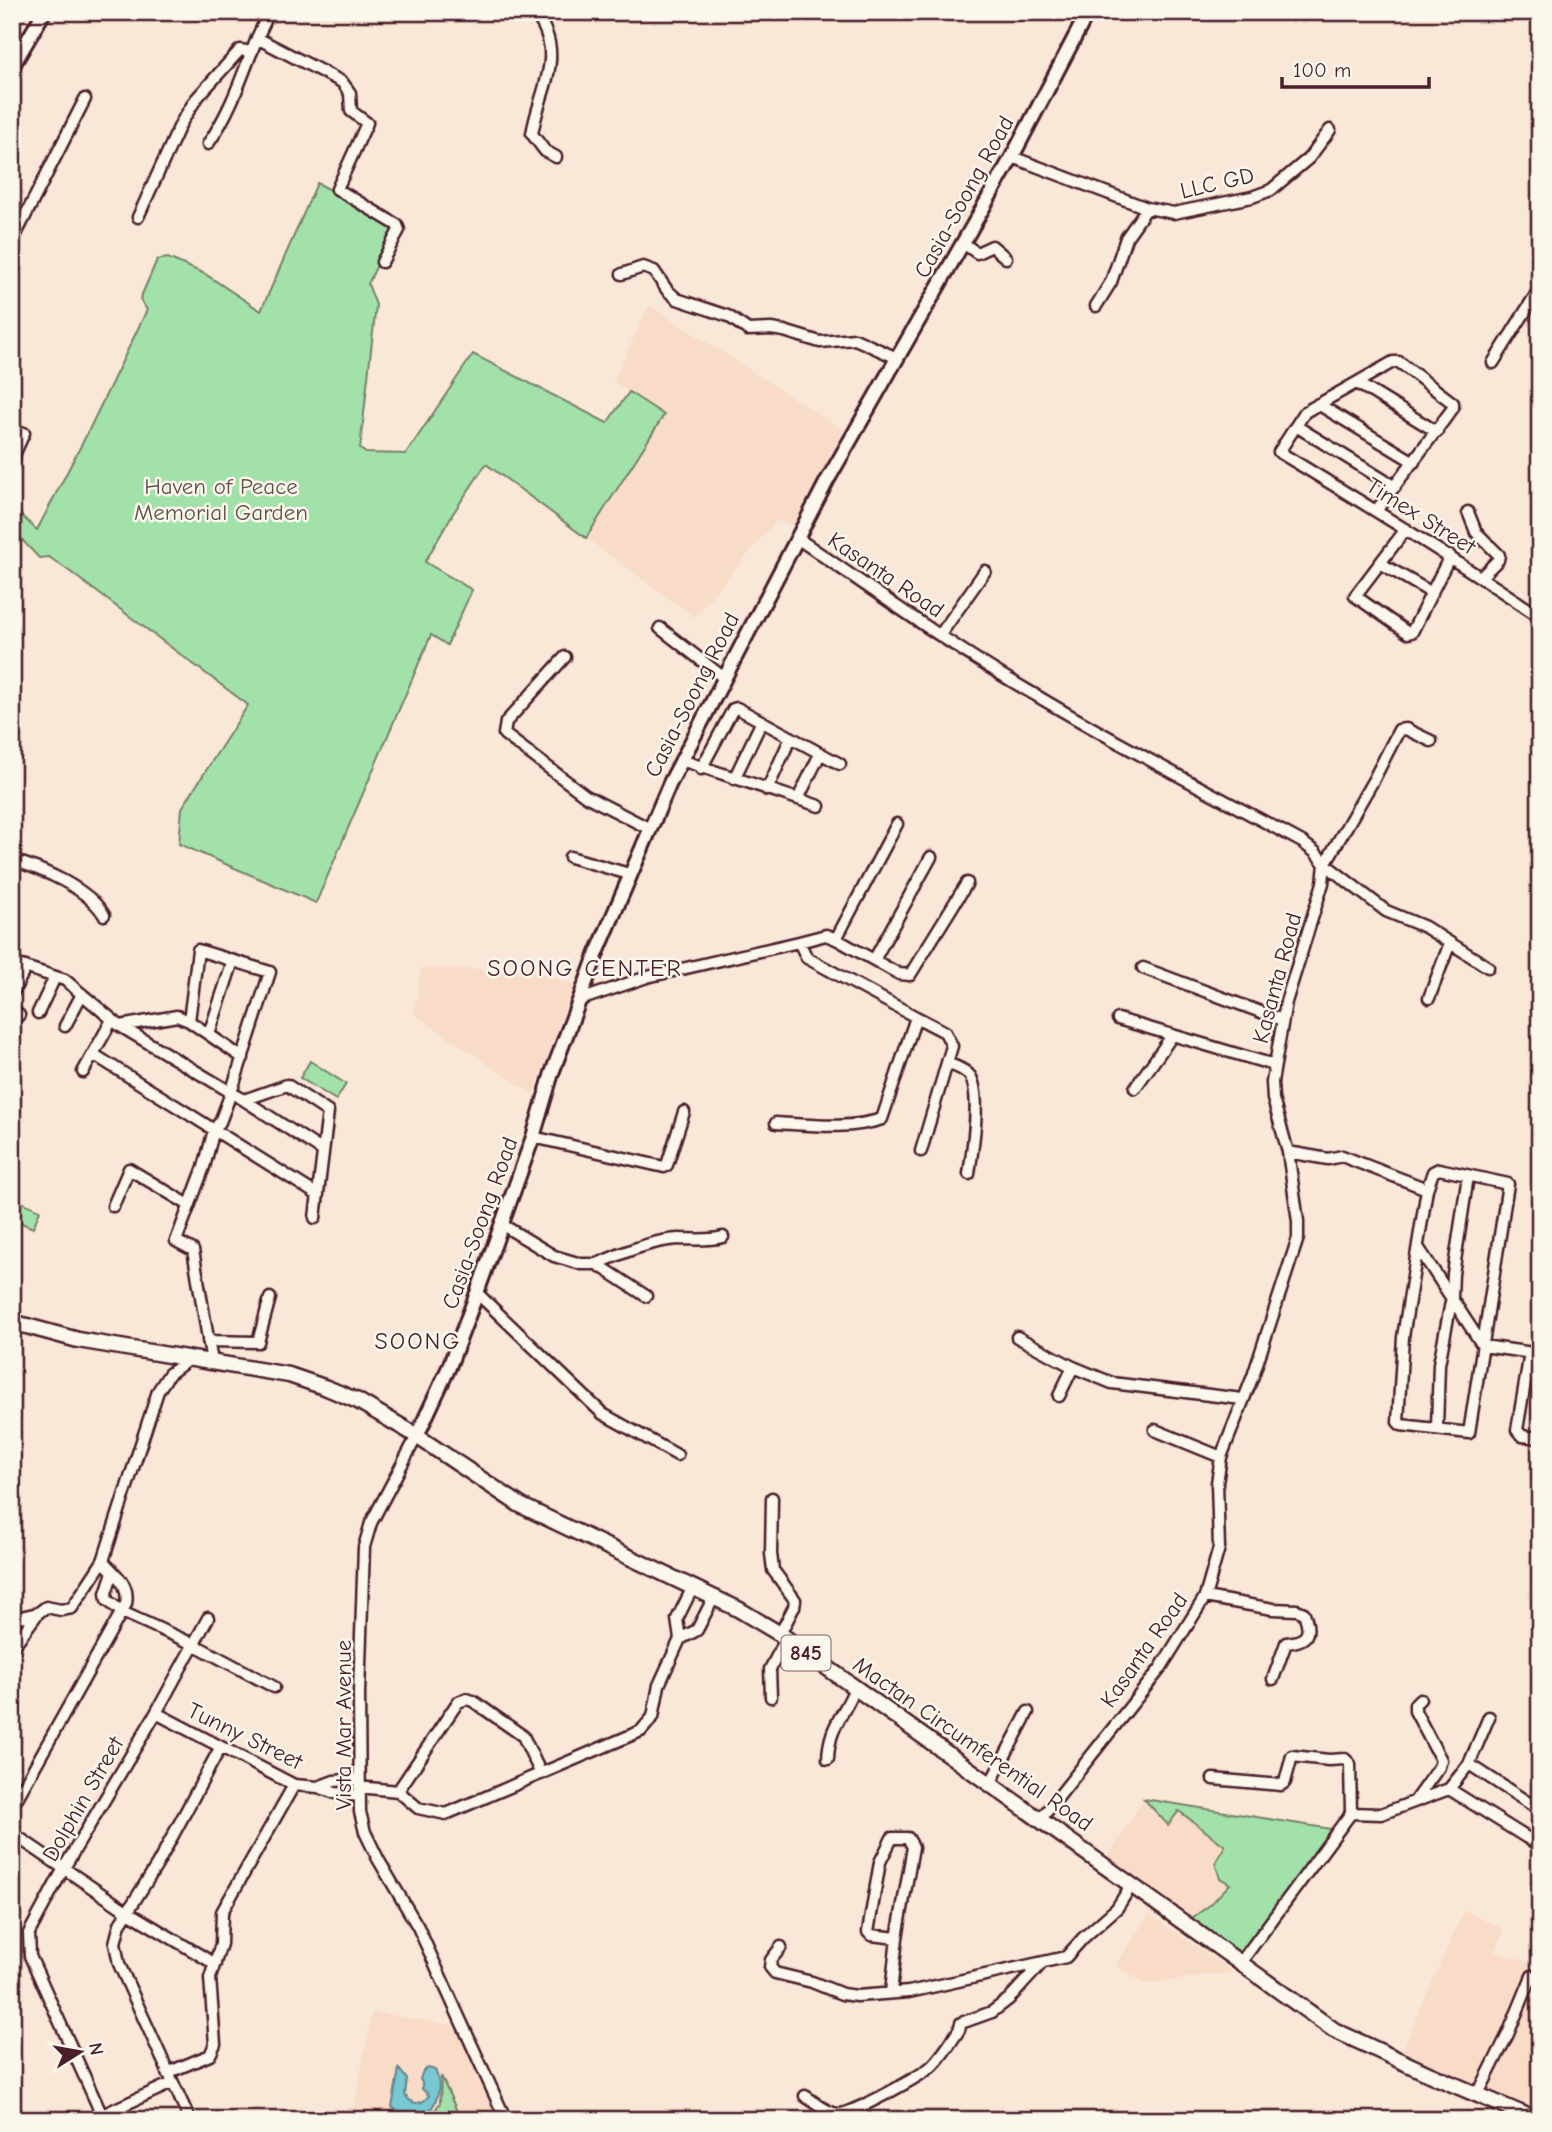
<svg xmlns="http://www.w3.org/2000/svg" width="1552" height="2132" font-family="'Comic Neue',sans-serif">
<rect width="100%" height="100%" fill="#f9e7d7"/>
<filter id="ink" filterUnits="userSpaceOnUse"><feTurbulence type="fractalNoise" baseFrequency=".0143" numOctaves="2"/><feDisplacementMap in="SourceGraphic" scale="14" xChannelSelector="R" yChannelSelector="G"/><feConvolveMatrix kernelMatrix="1 2 1 2 8 2 1 2 1" color-interpolation-filters="sRGB"/></filter>
<g filter="url(#ink)">
<path fill="#f8dcc8" d="M 649,305 L 843,430 L 795,527 L 777,520 L 694,617 L 586,538 L 664,415 L 613,382 Z
M 421,968 L 532,970 L 574,985 L 533,1095 L 414,1014 Z
M 1144,1799 L 1255,1816 L 1331,1829 L 1241,1956 L 1106,1859 Z
M 1464,1910 L 1505,1930 L 1494,1951 L 1537,1965 L 1530,1992 L 1540,2001 L 1540,2115 L 1400,2055 Z
M 1149,1914 L 1233,1972 L 1145,1984 L 1116,1965 Z
M 372,2012 L 457,2026 L 499,2120 L 352,2120 Z"/>
<path fill="#a2e2aa" stroke="#76806a" stroke-width="2" d="M 317,183 L 335,192 L 334,195 L 395,227 L 368,284 L 376,305 L 360,449 L 366,453 L 406,454 L 473,354 L 607,423 L 629,392 L 664,415 L 586,538 L 486,464 L 452,515 L 425,562 L 472,590 L 447,645 L 431,635 L 316,903 L 179,844 L 182,808 L 248,705 L 69,571 L 49,557 L 39,558 L 12,529 L 12,507 L 37,530 L 87,434 L 147,310 L 140,299 L 157,260 L 168,258 L 205,274 L 261,311 Z
M 310,1061 L 346,1084 L 336,1100 L 300,1078 Z
M 12,1198 L 40,1210 L 33,1228 L 12,1219 Z
M 1144,1799 L 1331,1829 L 1241,1956 L 1189,1920 L 1210,1905 L 1230,1884 L 1220,1878 L 1215,1863 L 1225,1846 L 1179,1811 L 1168,1825 Z
M 441,2076 L 461,2120 L 428,2120 L 440,2103 Z"/>
<path fill="#77c8d1" stroke="#65848f" stroke-width="2" d="M 428,2068 L 435,2070 C 444,2089 436,2108 420,2120 L 408,2120 L 392,2107 L 399,2069 L 407,2079 L 405,2095 C 412,2106 423,2105 429,2095 L 422,2089 L 422,2083 L 420,2079 L 423,2071 Z"/>
<g fill="none" stroke-linecap="round" stroke-linejoin="round">
<g stroke="#4a1f2b" stroke-width="15">
<path id="street" d="M 266,12 L 266,19 L 257,38 L 342,82 L 350,93 L 351,111 L 367,123 L 337,189 L 397,225 L 399,230 L 382,262
M 534,12 C 568,54 539,90 532,134 L 545,151 L 556,157
M 208,144 C 231,111 242,76 257,38
M 1012,157 L 1147,208 L 1174,213 L 1252,197 L 1271,190 L 1309,158 L 1330,130
M 138,217 L 181,123 L 196,99 L 240,50 L 252,52
M 12,242 L 85,99
M 963,243 L 977,253 L 992,246 L 1006,258
M 622,274 L 643,267 L 654,271 L 667,290 L 677,299 L 728,316 L 748,330 L 771,329 L 784,331 L 820,342 L 855,339 L 897,358
M 1096,306 L 1111,282 L 1126,238 L 1147,208
M 1493,363 L 1540,288
M 1357,383 L 1437,432
M 1318,404 L 1414,462
M 1296,426 L 1395,487
M 12,466 L 15,453 L 24,433
M 1376,511 L 1453,408 L 1453,403 L 1399,362 L 1393,362 L 1305,412 L 1279,452 C 1367,505 1455,559 1540,617
M 1468,512 L 1476,532 L 1499,555 L 1498,560 L 1481,577
M 1406,529 L 1355,596 L 1408,633 L 1412,632 L 1450,556
M 797,538 C 876,592 954,648 1037,696 C 1124,748 1213,794 1302,842 L 1315,852 L 1325,864 L 1386,911 L 1425,927 L 1488,967
M 1380,563 L 1432,593
M 660,628 L 724,678
M 940,635 L 985,571
M 565,657 L 506,722 L 504,734 L 586,796 L 650,829
M 681,760 L 819,806
M 701,769 L 733,709 L 737,708 L 840,764
M 734,779 L 762,721
M 767,790 L 791,737
M 798,799 L 820,754
M 570,857 L 629,874
M 12,860 C 42,869 88,888 104,915
M 836,939 L 899,974 L 910,975 L 967,883
M 799,942 L 826,935 L 836,939 L 897,824
M 874,960 L 931,857
M 12,963 L 65,980 L 120,1026 L 244,1100 L 287,1085 L 328,1112 L 315,1218
M 1143,968 L 1282,1020
M 12,994 L 26,967
M 1429,998 L 1450,943
M 580,1000 L 647,977 L 799,942 L 807,958 L 916,1017 L 882,1119 C 848,1130 811,1125 776,1123
M 12,1011 L 19,1015
M 38,1013 L 55,977
M 916,1017 L 945,1032 L 952,1046 L 921,1151
M 1118,1019 L 1274,1065
M 65,1026 L 82,994
M 120,1026 L 177,1016 L 189,1021
M 209,1034 L 233,961
M 93,1054 L 318,1195
M 947,1063 C 954,1066 965,1069 970,1076 C 982,1094 972,1152 969,1174
M 83,1072 L 112,1020
M 1135,1088 L 1172,1036
M 244,1100 L 323,1151
M 533,1137 L 664,1167 L 667,1165 L 684,1112
M 1288,1152 L 1328,1159 L 1342,1156 L 1427,1189
M 1439,1169 L 1508,1184 L 1469,1433 L 1401,1425 L 1398,1422 L 1403,1337 L 1427,1189 L 1433,1172 Z
M 113,1206 L 129,1169 L 189,1205
M 501,1224 L 554,1256 L 581,1264 L 597,1264 L 646,1296
M 1418,1247 L 1483,1346 L 1540,1354
M 597,1264 C 622,1253 650,1241 678,1239 C 694,1239 707,1241 723,1237
M 477,1293 L 603,1414 L 677,1455
M 1017,1337 L 1073,1367 L 1112,1383 L 1242,1399
M 208,1341 L 258,1342 L 270,1298
M 1530,1353 L 1517,1430 L 1522,1436 L 1540,1438
M 212,1362 L 193,1250 L 176,1241 L 204,1167 L 214,1130 L 220,1122 L 231,1093 L 270,972 L 198,950 L 189,1021 L 243,1058
M 1059,1396 L 1073,1367
M 1437,1428 L 1439,1364 L 1452,1297 L 1453,1274 L 1468,1176
M 1155,1430 L 1221,1457
M 417,1436 L 371,1523 L 364,1547 L 359,1694 L 360,1812 L 365,1832 L 378,1859 L 418,1927 L 506,2120
M 772,1498 L 771,1554 L 773,1570 L 795,1600 L 794,1607 L 780,1634
M 113,1572 L 106,1593 L 107,1600 L 122,1612 L 193,1644 L 274,1687
M 1205,1597 L 1273,1609 L 1297,1610 L 1304,1613 C 1312,1635 1307,1641 1286,1643 L 1273,1679
M 12,1619 L 38,1613
M 680,1639 L 697,1630 L 714,1597
M 12,1648 L 38,1613 L 46,1607 L 61,1610 L 72,1608 L 103,1561 L 158,1391 L 169,1374 L 189,1359
M 771,1697 L 770,1669 L 786,1639
M 156,1713 L 294,1785 L 318,1787
M 828,1759 C 829,1726 843,1717 855,1688
M 1469,1764 L 1489,1717
M 359,1779 L 334,1781 L 318,1787 L 335,1793 L 359,1796
M 1213,1779 L 1281,1785 L 1285,1782 L 1292,1756 L 1329,1760 L 1345,1759 L 1350,1764 L 1351,1813 L 1241,1962
M 990,1784 L 1028,1712
M 359,1787 L 398,1791 L 418,1808 L 446,1814 L 641,1731 L 653,1717 L 659,1685 L 680,1639 L 677,1619 L 693,1587
M 1449,1789 L 1540,1846
M 398,1791 L 458,1702 L 467,1699 L 473,1701 L 523,1736 L 541,1774
M 1416,1799 L 1439,1767 L 1441,1760 L 1415,1711 L 1415,1704 L 1420,1699
M 12,1807 L 126,1604 C 130,1583 115,1575 103,1561
M 1351,1813 L 1381,1814 L 1449,1789 L 1469,1764 L 1535,1807
M 1040,1820 L 1160,1669 L 1205,1597 L 1219,1548 L 1217,1483 L 1221,1457 L 1253,1376 L 1298,1238 L 1298,1221 L 1288,1152 L 1273,1099 L 1272,1082 L 1286,1002 L 1323,883 L 1325,864 L 1374,779 L 1399,730 L 1406,729 L 1431,741
M 12,1833 L 128,1912 L 215,1964
M 781,1947 L 771,1960 L 770,1967 L 775,1973 L 812,1982 L 842,1994 L 857,1996 L 909,1992 L 1066,1957 L 1083,1938 L 1117,1908 L 1132,1884
M 891,1992 L 897,1938 L 913,1847 L 908,1838 L 892,1838 L 880,1862 L 868,1932 L 871,1935 L 897,1938
M 167,2073 L 210,2055 L 215,2044 L 210,1978 L 221,1944 L 222,1912 L 294,1785
M 1478,2094 L 1508,2034 L 1532,1976
M 805,2096 C 815,2102 826,2113 838,2114 C 851,2115 923,2075 933,2065 C 943,2055 951,2042 959,2030 L 961,2023 L 992,2012 L 1009,1999 L 1042,1963
M 12,2105 L 19,2120
M 102,2115 L 172,2083
M 104,2120 L 30,1956 L 29,1933 L 64,1868 L 156,1713 L 208,1618
M 190,2120 L 119,1964 L 115,1943 L 120,1924 L 157,1865 L 220,1748"/>
</g>
<g stroke="#4a1f2b" stroke-width="18">
<path id="secondary" d="M 12,67 L 44,12
M 417,1436 L 449,1367 L 477,1293 L 533,1137 L 552,1073 L 597,953 L 670,783 L 827,481 L 1012,157 L 1088,12"/>
</g>
<g stroke="#4a1f2b" stroke-width="19">
<path id="primary" d="M 12,1322 L 78,1340 L 289,1375 L 327,1388 L 358,1401 L 409,1431 L 520,1505 L 738,1609 L 780,1634 L 1334,2030 L 1431,2075 L 1537,2120"/>
</g>
<use href="#street" stroke="#fbf7ec" stroke-width="10"/>
<use href="#secondary" stroke="#fbf7ec" stroke-width="12"/>
<use href="#primary" stroke="#fbf7ec" stroke-width="14"/>
</g>
</g>
<g text-anchor="middle" dominant-baseline="central" stroke-width="5" stroke-linejoin="round" paint-order="stroke">
<rect fill="#fbf7ec" stroke="#7f6065" stroke-width="2" x="781.5" y="1635.5" width="49" height="35" rx="5"/>
<g font-size="21" font-weight="bold" fill="#4a1f2b">
<text x="806" y="1653">845</text>
</g>
<g font-size="23" fill="#4a1f2b" stroke="#fbf7ec">
<text transform="translate(1217 183) rotate(-13)">LLC GD</text>
<text transform="translate(964 197) rotate(-61)">Casia-Soong Road</text>
<text transform="translate(1421 516) rotate(32)">Timex Street</text>
<text transform="translate(886 575) rotate(34)">Kasanta Road</text>
<text transform="translate(692 695) rotate(-63)">Casia-Soong Road</text>
<text transform="translate(1277 978) rotate(-75)">Kasanta Road</text>
<text transform="translate(480 1223) rotate(-70)">Casia-Soong Road</text>
<text transform="translate(1144 1650) rotate(-55)">Kasanta Road</text>
<text transform="translate(343 1725) rotate(-90)">Vista Mar Avenue</text>
<text transform="translate(245 1736) rotate(26)">Tunny Street</text>
<text transform="translate(973 1744) rotate(35)">Mactan Circumferential Road</text>
<text transform="translate(83 1799) rotate(-60)">Dolphin Street</text>
</g>
<g font-size="23" fill="#60504b" stroke="#fbf7ec">
<text x="221" y="486">Haven of Peace<tspan x="221" dy="26">Memorial Garden</tspan></text>
</g>
<g font-size="24" letter-spacing="2" fill="#4a1f2b" stroke="#fbf7ec">
<text x="585" y="968">SOONG CENTER</text>
<text x="418" y="1341">SOONG</text>
</g>
</g>
<rect width="1552" height="2132" fill="none" stroke="#fbf7ec" stroke-width="42"/>
<rect x="21" y="21" width="1510" height="2090" fill="none" stroke="#4a1f2b" stroke-width="2.5" filter="url(#ink)"/>
<g transform="translate(80 2052) rotate(79)" stroke="#fbf7ec" stroke-width="5" paint-order="stroke">
<path d="M0-5L12 26L0 18L-12 26Z" fill="#4a1f2b"/>
<text y="-10" font-size="19" font-weight="bold" text-anchor="middle" fill="#4a1f2b">N</text>
</g>
<path d="M1282 77v10h147v-10" fill="none" stroke="#4a1f2b" stroke-width="3.5"/>
<text x="1293" y="77" font-size="21" fill="#4a1f2b" stroke="#fbf7ec" stroke-width="5" paint-order="stroke">100 m</text>
</svg>
